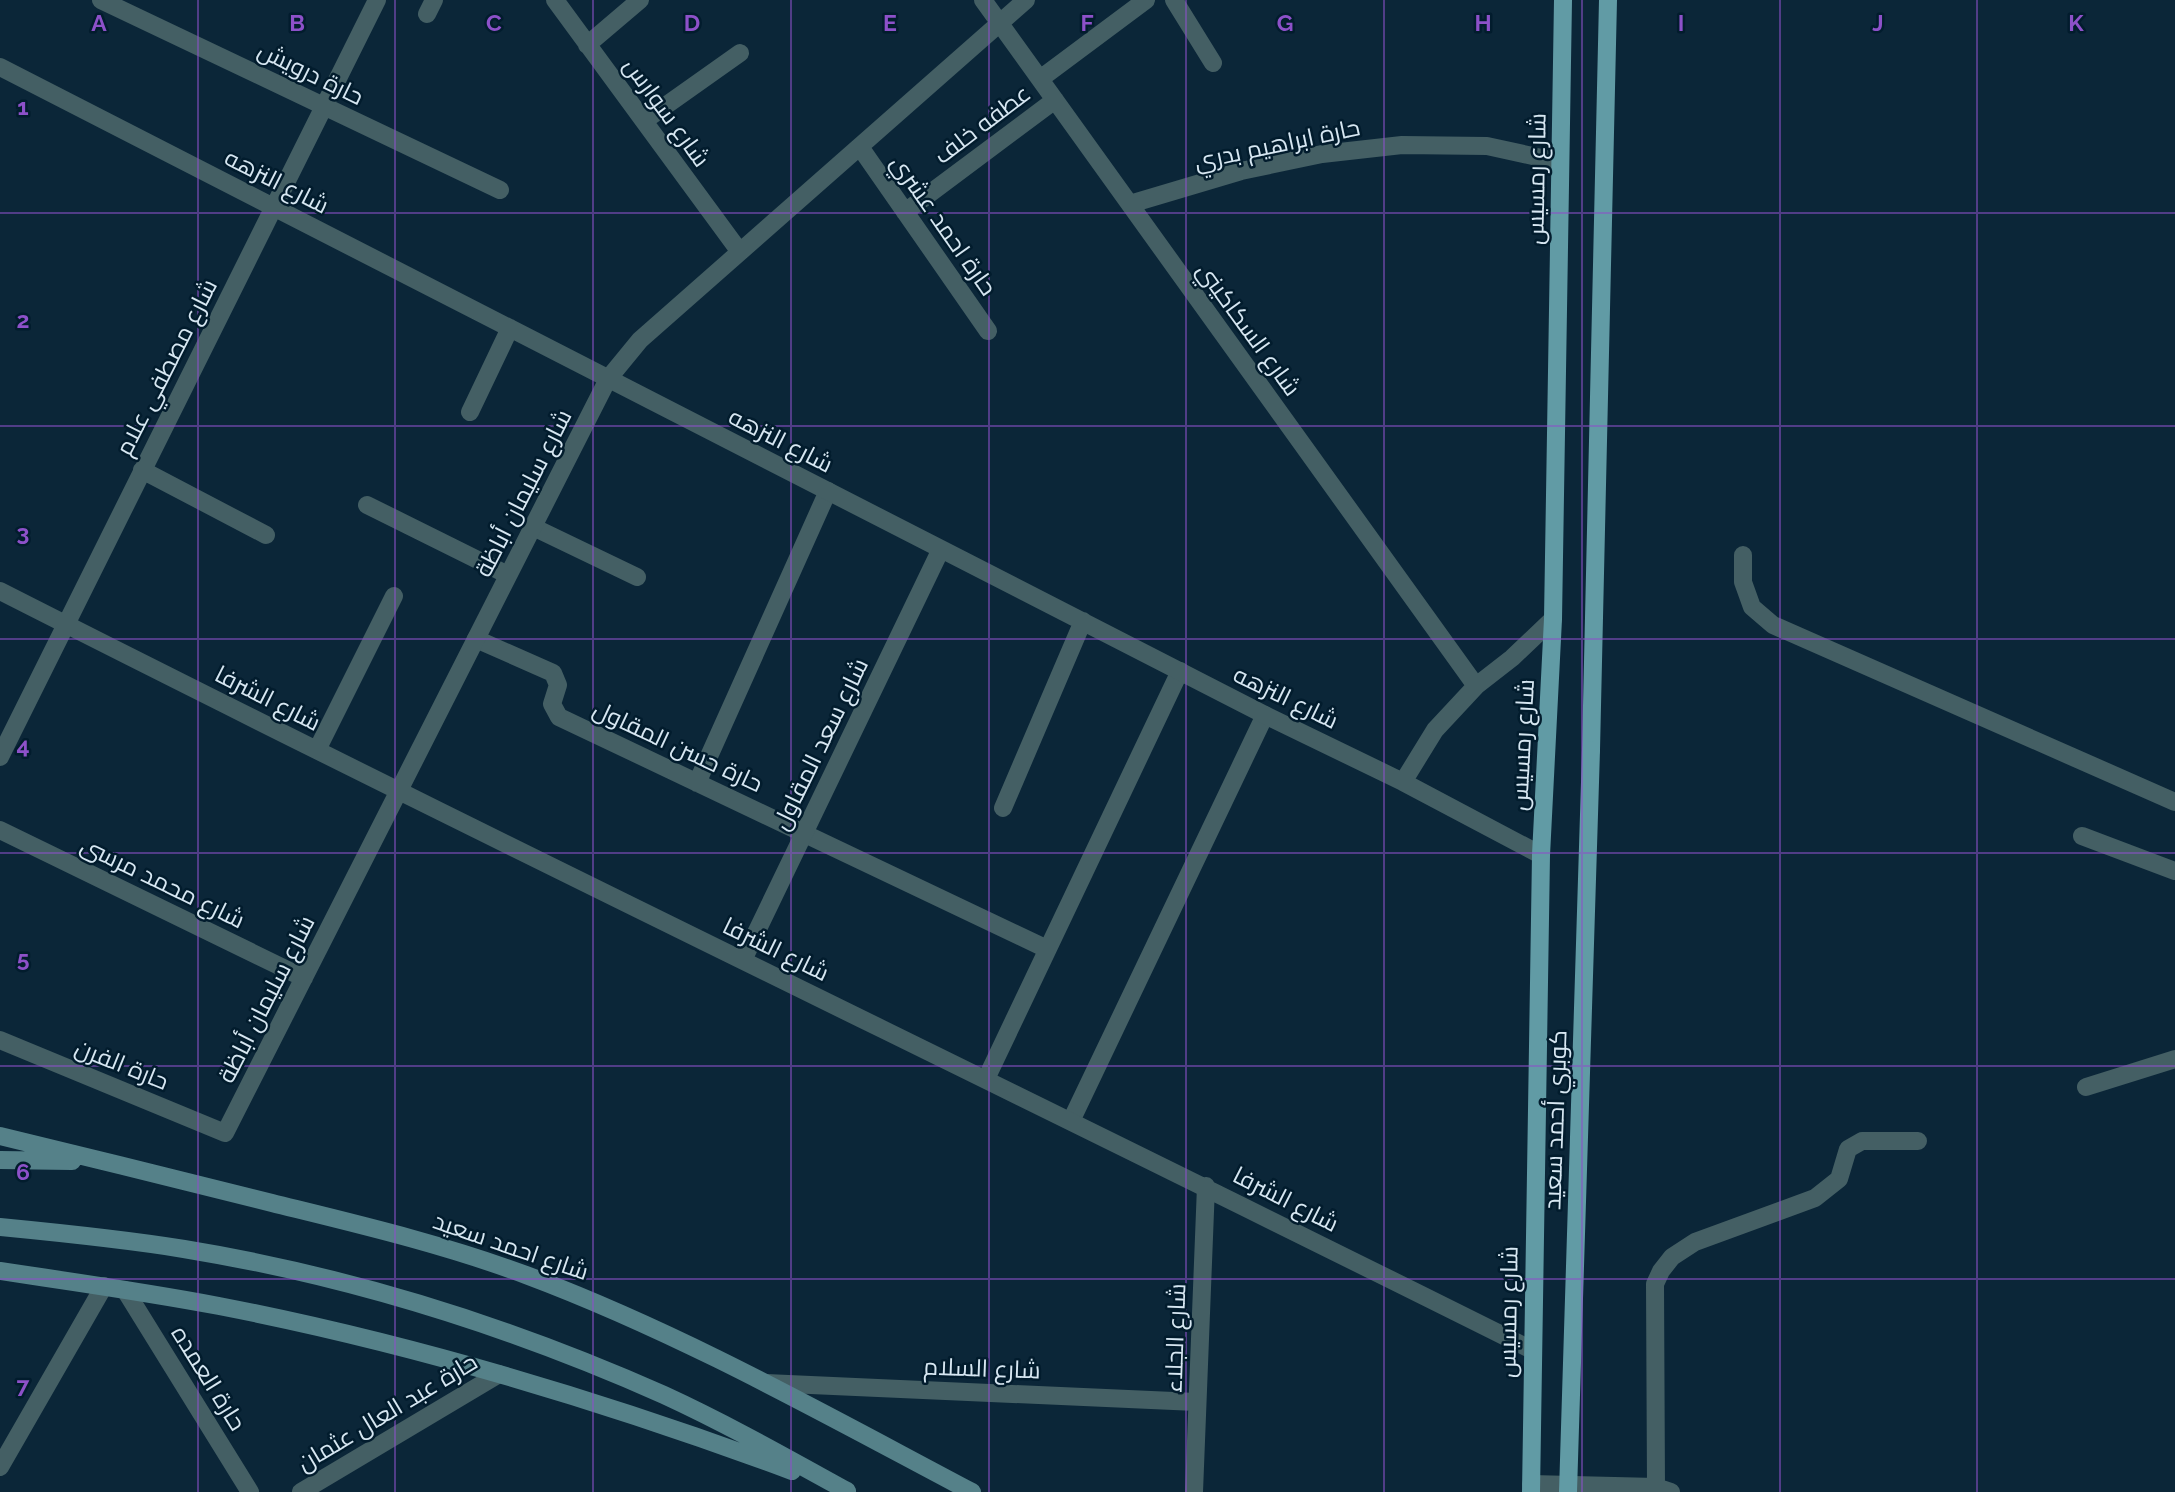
<svg xmlns="http://www.w3.org/2000/svg" width="2175" height="1492" font-family="Raleway,Cairo,sans-serif">
<rect width="100%" height="100%" fill="#0b2638"/>
<g fill="none" stroke-linecap="round" stroke-linejoin="round">
<path stroke="#445f64" stroke-width="18" d="M 1743,555 L 1743,582 L 1752,607 L 1773,625 L 2175,802
M 2082,836 L 2175,871
M 2086,1087 L 2175,1059
M 1531,1484 L 1656,1487 L 1671,1492
M 1656,1487 L 1655,1284 L 1661,1271 L 1672,1257 L 1695,1242 L 1815,1198 L 1839,1179 L 1848,1149 L 1862,1141 L 1918,1141"/>
<path stroke="#445f64" stroke-width="18" d="M 533,527 L 637,577
M 476,639 L 553,673 L 558,685 L 552,704 L 559,717 L 1047,949
M 697,783 L 828,491
M 986,1079 L 1180,671
M 1071,1121 L 1265,715"/>
<path stroke="#445f64" stroke-width="18" d="M 101,0 L 500,190
M 555,0 L 740,252
M 983,0 L 1476,686
M 1174,0 L 1213,63
M 427,14 L 434,0
M 587,45 L 640,0
M 0,67 L 1265,715 L 1403,782 L 1541,855
M 1040,79 L 1146,0
M 644,121 L 740,53
M 860,147 L 988,331
M 1130,204 L 1241,171 L 1322,154 L 1402,145 L 1487,146 L 1560,162
M 905,212 L 1055,100
M 470,412 L 510,328
M 142,470 L 266,535
M 367,505 L 508,575
M 0,591 C 508,849 1022,1095 1532,1350
M 317,750 L 394,596
M 0,757 L 377,0
M 1403,782 L 1435,730 L 1476,686 L 1512,658 L 1553,619
M 1003,808 L 1083,621
M 0,830 L 304,978
M 743,960 L 941,549
M 0,1040 L 225,1133 L 608,379 L 640,340 L 1026,0
M 125,1290 L 250,1492
M 766,1383 L 1196,1402
M 0,1467 L 104,1286
M 301,1492 L 499,1374
M 1194,1492 L 1206,1186"/>
<path stroke="#558189" stroke-width="18" d="M 0,1136 C 91,1158 181,1180 272,1203 C 357,1224 443,1244 526,1275 C 681,1333 826,1415 972,1492
M 0,1160 L 72,1161
M 0,1227 C 62,1233 123,1239 184,1249 C 349,1276 511,1327 664,1395 C 727,1424 787,1458 847,1491
M 0,1271 C 73,1282 146,1292 219,1306 C 415,1344 606,1402 792,1471"/>
<path stroke="#619ba5" stroke-width="18" d="M 1591,750 L 1608,0
M 1531,1492 L 1541,855 L 1553,619 L 1563,0"/>
<path stroke="#619ba5" stroke-width="18" d="M 1568,1492 L 1591,750"/>
</g>
<path fill="none" stroke="#8d51c9" stroke-width="2" stroke-opacity="0.55" d="M 198,0 L 198,1492M 395,0 L 395,1492M 593,0 L 593,1492M 791,0 L 791,1492M 989,0 L 989,1492M 1186,0 L 1186,1492M 1384,0 L 1384,1492M 1582,0 L 1582,1492M 1780,0 L 1780,1492M 1977,0 L 1977,1492M 0,213 L 2175,213M 0,426 L 2175,426M 0,639 L 2175,639M 0,853 L 2175,853M 0,1066 L 2175,1066M 0,1279 L 2175,1279"/>
<g text-anchor="middle" dominant-baseline="central" stroke-width="5" stroke-linejoin="round" paint-order="stroke">
<g font-size="24" fill="#d7e7f2" stroke="#021c2d">
<text transform="translate(311 73) rotate(26)">حارة درويش</text>
<text transform="translate(667 112) rotate(54)">شارع سوارس</text>
<text transform="translate(982 124) rotate(-37)">عطفه خلف</text>
<text transform="translate(1277 144) rotate(-12)">حارة ابراهيم بدري</text>
<text transform="translate(1536 179) rotate(-89)">شارع رمسيس</text>
<text transform="translate(277 181) rotate(27)">شارع النزهه</text>
<text transform="translate(944 225) rotate(55)">حارة احمد عشري</text>
<text transform="translate(1249 329) rotate(54)">شارع السكاكيني</text>
<text transform="translate(166 367) rotate(-63)">شارع مصطفي علام</text>
<text transform="translate(781 440) rotate(27)">شارع النزهه</text>
<text transform="translate(523 493) rotate(-63)">شارع سليمان أباظة</text>
<text transform="translate(1286 697) rotate(26)">شارع النزهه</text>
<text transform="translate(268 698) rotate(27)">شارع الشرفا</text>
<text transform="translate(820 744) rotate(-64)">شارع سعد المقاول</text>
<text transform="translate(1522 745) rotate(-87)">شارع رمسيس</text>
<text transform="translate(678 746) rotate(25)">حارة حسن المقاول</text>
<text transform="translate(163 882) rotate(26)">شارع محمد مرسى</text>
<text transform="translate(776 949) rotate(26)">شارع الشرفا</text>
<text transform="translate(266 999) rotate(-63)">شارع سليمان أباظة</text>
<text transform="translate(122 1064) rotate(22)">حارة الفرن</text>
<text transform="translate(1555 1120) rotate(-88)">كوبري أحمد سعيد</text>
<text transform="translate(1286 1199) rotate(27)">شارع الشرفا</text>
<text transform="translate(511 1246) rotate(19)">شارع احمد سعيد</text>
<text transform="translate(1508 1312) rotate(-89)">شارع رمسيس</text>
<text transform="translate(1175 1338) rotate(-88)">شارع الجلاء</text>
<text transform="translate(982 1368) rotate(2)">شارع السلام</text>
<text transform="translate(209 1378) rotate(58)">حارة العمده</text>
<text transform="translate(387 1412) rotate(-31)">حارة عبد العال عثمان</text>
</g>
</g>
<g font-size="23" text-anchor="middle" font-weight="bold" fill="#8d51c9" stroke="#021c2d" stroke-width="5" stroke-linejoin="round" paint-order="stroke">
<text x="99" y="31">A</text>
<text x="297" y="31">B</text>
<text x="494" y="31">C</text>
<text x="692" y="31">D</text>
<text x="890" y="31">E</text>
<text x="1087" y="31">F</text>
<text x="1285" y="31">G</text>
<text x="1483" y="31">H</text>
<text x="1681" y="31">I</text>
<text x="1878" y="31">J</text>
<text x="2076" y="31">K</text>
<text x="23" y="115">1</text>
<text x="23" y="328">2</text>
<text x="23" y="541">3</text>
<text x="23" y="754">4</text>
<text x="23" y="967">5</text>
<text x="23" y="1180">6</text>
<text x="23" y="1393">7</text>
</g>
</svg>
